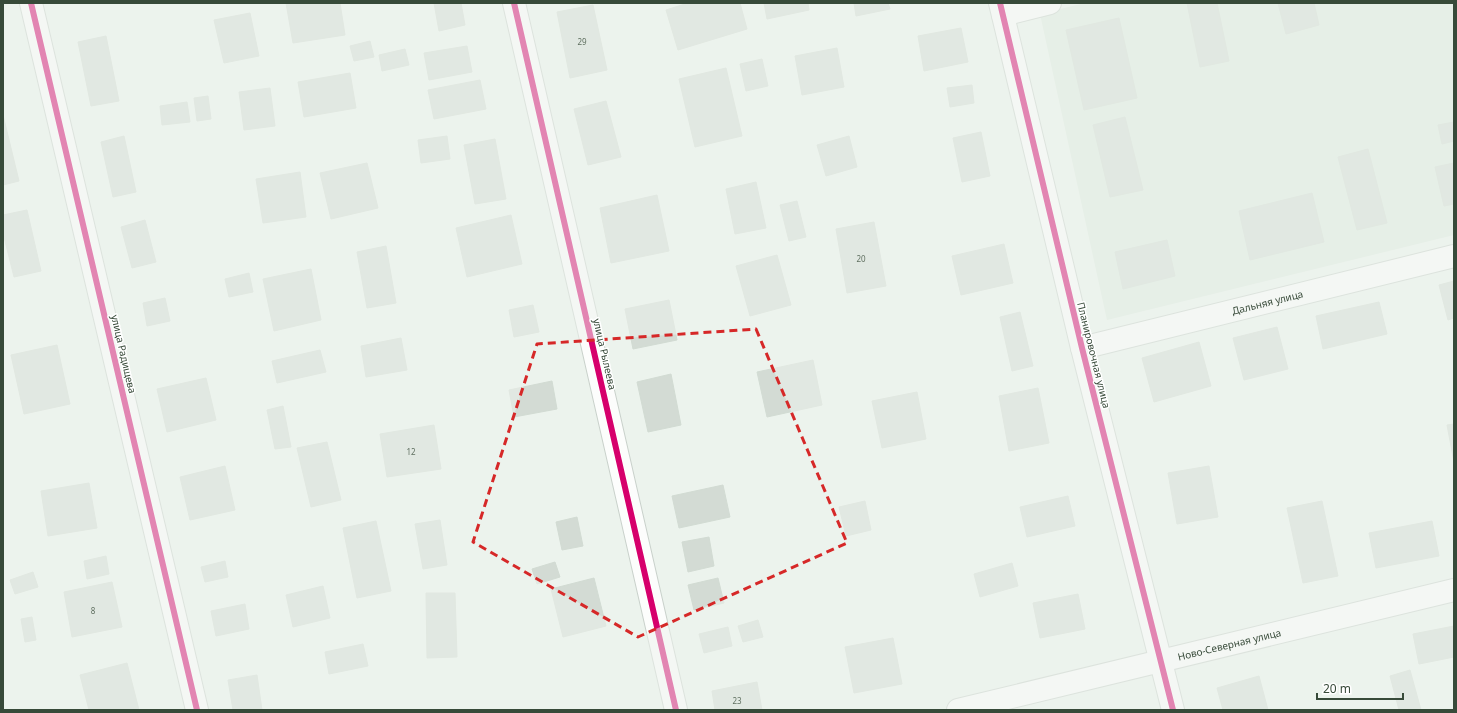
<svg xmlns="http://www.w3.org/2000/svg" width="1457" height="713" font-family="'Noto Sans',sans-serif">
<rect width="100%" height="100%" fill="#ecf3ed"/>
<path fill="#ddebe0" d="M 1085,3 L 1454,3 L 1454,235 L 1107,320 L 1040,14 Z"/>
<path fill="#d3dbd4" stroke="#d2dbd3" d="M 286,3 L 340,3 L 345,35 L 293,43 Z
M 434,3 L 461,3 L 465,25 L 439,31 Z
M 688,3 L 740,3 L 747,29 L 678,50 L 666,10 Z
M 764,3 L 808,3 L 809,10 L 767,19 Z
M 854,3 L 888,3 L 890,9 L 856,16 Z
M 1187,3 L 1217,3 L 1229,61 L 1200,67 Z
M 1278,3 L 1314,3 L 1319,25 L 1286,34 Z
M 593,5 L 607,70 L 570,78 L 557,12 Z
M 250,13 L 259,56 L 224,63 L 214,20 Z
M 1119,18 L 1137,98 L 1084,110 L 1066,30 Z
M 961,28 L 968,62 L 924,71 L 918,36 Z
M 106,36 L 119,101 L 91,106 L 78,42 Z
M 370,41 L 374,57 L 354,61 L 350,46 Z
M 467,46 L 472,72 L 429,80 L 424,53 Z
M 837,48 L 844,87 L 802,95 L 795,56 Z
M 405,49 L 409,65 L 382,71 L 379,55 Z
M 762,59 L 768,86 L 746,91 L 740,64 Z
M 726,68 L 742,136 L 695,147 L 679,79 Z
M 350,73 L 356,108 L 304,117 L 298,82 Z
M 480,80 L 486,109 L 434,119 L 428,90 Z
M 972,85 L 974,103 L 950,107 L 947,88 Z
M 270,88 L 275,126 L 244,130 L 239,92 Z
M 208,96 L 211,119 L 197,121 L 194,98 Z
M 606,101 L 621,157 L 588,165 L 574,109 Z
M 187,102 L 190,122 L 162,125 L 160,106 Z
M 3,115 L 19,181 L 3,185 Z
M 1125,117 L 1143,190 L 1110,197 L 1093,125 Z
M 1454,122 L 1454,141 L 1442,144 L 1438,125 Z
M 981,132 L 990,176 L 962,182 L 953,138 Z
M 124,136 L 136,192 L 113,197 L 101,142 Z
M 447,136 L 450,159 L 421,163 L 418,140 Z
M 849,136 L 857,167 L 826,176 L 817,145 Z
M 495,139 L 506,199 L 475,204 L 464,145 Z
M 1368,149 L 1387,223 L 1357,230 L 1338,157 Z
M 367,163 L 378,208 L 331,219 L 320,173 Z
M 1454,163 L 1454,204 L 1444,206 L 1435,167 Z
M 300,172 L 306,217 L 263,223 L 256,179 Z
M 756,182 L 766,228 L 735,234 L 726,189 Z
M 1312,193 L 1324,242 L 1250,260 L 1239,211 Z
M 657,195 L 669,251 L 611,263 L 600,208 Z
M 797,201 L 806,237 L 789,241 L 780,205 Z
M 27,210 L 41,271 L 14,277 L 3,233 L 3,215 Z
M 511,215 L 522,264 L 467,277 L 456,228 Z
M 145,220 L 156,262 L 132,268 L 121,227 Z
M 874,222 L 886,286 L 847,293 L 836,229 Z
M 1167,240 L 1175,276 L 1123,289 L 1115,252 Z
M 1004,244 L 1013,283 L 961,295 L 952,256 Z
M 386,246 L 396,303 L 367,308 L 357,252 Z
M 777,255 L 791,305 L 750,316 L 736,266 Z
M 311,269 L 321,320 L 274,331 L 263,279 Z
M 249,273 L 253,292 L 229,297 L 225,279 Z
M 1454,281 L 1454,318 L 1448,320 L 1439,285 Z
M 165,298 L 170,321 L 147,326 L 143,303 Z
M 669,300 L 677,340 L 633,349 L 625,309 Z
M 1379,302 L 1387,334 L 1323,349 L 1316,316 Z
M 533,305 L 539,332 L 514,337 L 509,310 Z
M 1020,312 L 1033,366 L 1012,371 L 1000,317 Z
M 1277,327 L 1288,369 L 1244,380 L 1233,338 Z
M 401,338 L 407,370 L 366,377 L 361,346 Z
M 1199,342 L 1211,386 L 1154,402 L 1142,358 Z
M 57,345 L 70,404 L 24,414 L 11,355 Z
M 320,350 L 326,372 L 277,383 L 272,361 Z
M 813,360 L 822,405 L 767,417 L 757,372 Z
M 671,374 L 681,425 L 648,432 L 637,382 Z
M 206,378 L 216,420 L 167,432 L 157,389 Z
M 552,381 L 557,409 L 514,417 L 509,390 Z
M 1038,388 L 1049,443 L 1009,451 L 999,396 Z
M 917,392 L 926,439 L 882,448 L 872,401 Z
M 283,406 L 291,447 L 275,449 L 267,410 Z
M 1454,424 L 1454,462 L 1447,425 Z
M 434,425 L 441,469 L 387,477 L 380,434 Z
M 327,442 L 341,500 L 311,507 L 297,448 Z
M 225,466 L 235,510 L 190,520 L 180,477 Z
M 1209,466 L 1218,517 L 1177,524 L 1168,473 Z
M 89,483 L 97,528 L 48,536 L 41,491 Z
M 723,485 L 730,517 L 679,528 L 672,496 Z
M 1068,496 L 1075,526 L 1027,537 L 1020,507 Z
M 865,501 L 871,530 L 846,536 L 839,507 Z
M 1322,501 L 1338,576 L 1303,583 L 1287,508 Z
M 577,517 L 583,546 L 562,550 L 556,522 Z
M 440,520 L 447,565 L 423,569 L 415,524 Z
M 376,521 L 391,591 L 357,598 L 343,528 Z
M 1432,521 L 1439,556 L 1376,568 L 1369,533 Z
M 709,537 L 714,566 L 688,572 L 682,542 Z
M 106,556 L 109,574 L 87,579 L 84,561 Z
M 225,561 L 228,577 L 205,582 L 201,567 Z
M 555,562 L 560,577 L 537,584 L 532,569 Z
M 1012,563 L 1018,586 L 980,597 L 974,574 Z
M 33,572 L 38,587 L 15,594 L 10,580 Z
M 594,578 L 606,626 L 563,637 L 551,589 Z
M 718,578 L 724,603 L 694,610 L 688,585 Z
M 112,582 L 122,627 L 72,637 L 64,592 Z
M 323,586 L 330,618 L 293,627 L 286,595 Z
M 426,593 L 455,593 L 457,657 L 427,658 Z
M 1078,594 L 1085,629 L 1040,638 L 1033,603 Z
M 245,604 L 249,629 L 216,636 L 211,611 Z
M 32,617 L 36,640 L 25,642 L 21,619 Z
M 758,620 L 763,637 L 743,642 L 738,626 Z
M 1454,626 L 1454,657 L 1419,664 L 1413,634 Z
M 728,627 L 732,646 L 704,653 L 699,634 Z
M 893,638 L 902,684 L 854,693 L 845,647 Z
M 363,644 L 368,666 L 329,674 L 325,652 Z
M 127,663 L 139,710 L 89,710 L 80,675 Z
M 1410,670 L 1421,710 L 1399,710 L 1390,676 Z
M 257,675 L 262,710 L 233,710 L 228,680 Z
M 1259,676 L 1268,710 L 1223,710 L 1217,688 Z
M 757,682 L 762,710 L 715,710 L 712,691 Z"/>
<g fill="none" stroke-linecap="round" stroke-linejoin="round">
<g stroke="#c9d1cb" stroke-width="24">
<g id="street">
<path d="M 31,3 L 197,710"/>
<path d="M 514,3 L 676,710"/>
<path d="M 1000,3 L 1082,348 L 1173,710"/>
<path d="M 1003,15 L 1050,3"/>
<path id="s1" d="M 1082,348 L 1454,256"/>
<path id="s2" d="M 958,710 L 1454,590"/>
</g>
</g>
<use href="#street" stroke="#fcfdfc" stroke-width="22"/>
<g stroke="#fff" stroke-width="8">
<path id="cycleway" d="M 31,3 L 197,710
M 514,3 L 676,710
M 1000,3 L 1082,348 L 1173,710"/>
</g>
<use href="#cycleway" stroke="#d6006c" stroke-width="6"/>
</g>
<path d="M0 0H1457V713H0ZM 756,329 L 847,543 L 638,637 L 473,542 L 537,344 Z" fill="#ecf3ed" fill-opacity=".55" fill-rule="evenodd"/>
<path fill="none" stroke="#d62828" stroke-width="3" stroke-dasharray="8 5" stroke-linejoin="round" d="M 756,329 L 847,543 L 638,637 L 473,542 L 537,344 Z"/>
<g text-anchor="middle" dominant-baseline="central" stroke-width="3" stroke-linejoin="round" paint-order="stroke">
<g font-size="8" fill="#607061">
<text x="582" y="41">29</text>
<text x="861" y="258">20</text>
<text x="411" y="451">12</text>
<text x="93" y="610">8</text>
<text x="737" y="700">23</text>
</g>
<g font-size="10" fill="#374a39" stroke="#fff">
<text stroke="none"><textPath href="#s1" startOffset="191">Дальняя улица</textPath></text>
<text transform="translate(124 354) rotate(77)">улица Радищева</text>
<text transform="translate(605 354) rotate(77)">улица Рылеева</text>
<text transform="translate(1094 355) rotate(76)">Планировочная улица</text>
<text stroke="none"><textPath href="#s2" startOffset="279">Ново-Северная улица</textPath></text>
</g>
</g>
<rect width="1457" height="713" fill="none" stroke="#374a39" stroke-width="8"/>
<path d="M1317 693v6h86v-6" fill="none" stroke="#374a39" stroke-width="2"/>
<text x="1323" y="693" font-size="12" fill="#374a39" stroke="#ffffff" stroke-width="3" paint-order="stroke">20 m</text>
</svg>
